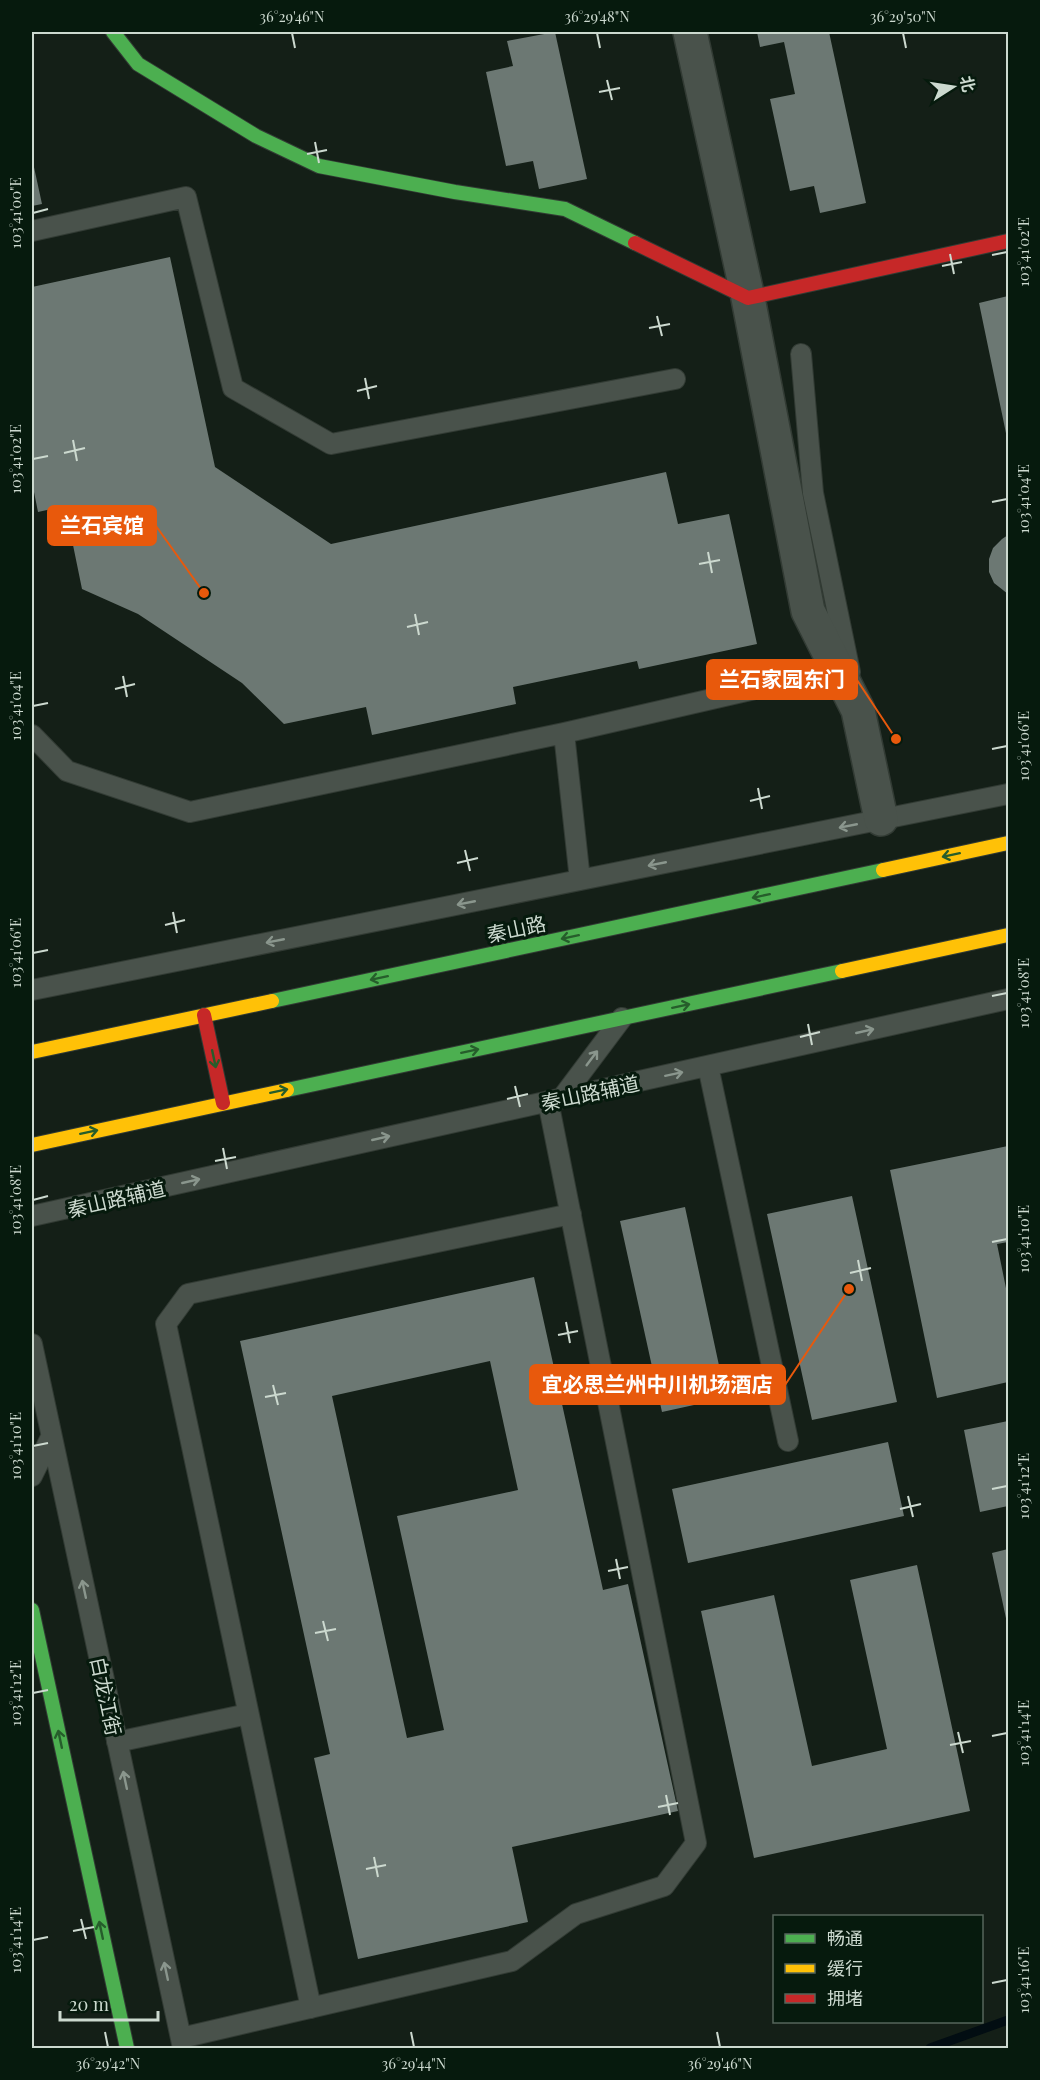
<svg xmlns="http://www.w3.org/2000/svg" width="1040" height="2080" font-family="'Playfair Display','Noto Sans SC',serif">
<rect width="100%" height="100%" fill="#141f17"/>
<g fill="none" stroke-linecap="round" stroke-linejoin="round">
<path stroke="#020d12" stroke-width="9" d="M 930,2048 L 1008,2020"/>
</g>
<path fill="#6c7873" fill-rule="evenodd" d="M 555,32 L 587,179 L 539,189 L 533,161 L 506,166 L 486,72 L 513,66 L 507,41 Z
M 757,32 L 829,32 L 866,203 L 820,213 L 814,186 L 790,191 L 770,99 L 795,94 L 784,42 L 760,47 Z
M 32,158 L 42,204 L 32,206 Z
M 170,257 L 215,467 L 331,544 L 666,472 L 678,524 L 729,514 L 757,644 L 639,669 L 637,661 L 513,687 L 516,704 L 372,735 L 366,707 L 284,724 L 242,683 L 138,614 L 82,589 L 65,506 L 38,512 L 32,482 L 32,287 Z
M 1008,296 L 1008,438 L 1007,438 L 979,303 Z
M 1008,535 L 1008,594 L 994,583 L 989,572 L 989,559 L 993,548 L 1002,539 Z
M 1008,1146 L 1008,1242 L 997,1244 L 1008,1298 L 1008,1382 L 937,1398 L 890,1170 Z
M 852,1196 L 897,1402 L 812,1420 L 767,1214 Z
M 685,1207 L 726,1398 L 662,1412 L 620,1221 Z
M 534,1277 L 603,1590 L 628,1584 L 678,1811 L 512,1847 L 528,1922 L 358,1959 L 314,1758 L 330,1754 L 240,1341 ZM 490,1361 L 518,1490 L 397,1516 L 444,1730 L 407,1738 L 332,1396 Z
M 1008,1421 L 1008,1506 L 980,1512 L 964,1430 Z
M 888,1442 L 904,1516 L 688,1563 L 672,1489 Z
M 1008,1549 L 1008,1623 L 1007,1623 L 992,1553 Z
M 917,1565 L 970,1811 L 754,1858 L 701,1611 L 774,1595 L 812,1766 L 887,1749 L 850,1580 Z"/>
<g fill="none" stroke-linecap="round" stroke-linejoin="round">
<g stroke="#323b34" stroke-width="22">
<path id="lane" d="M 32,231 L 186,197 L 233,388 L 331,444 L 675,379
M 801,354 L 813,493 L 850,672
M 564,733 L 580,880
M 32,735 L 67,771 L 190,812 L 564,733 L 768,686
M 32,990 L 1008,794
M 708,1066 L 788,1441
M 562,1098 L 622,1018
M 32,1216 L 1008,999
M 32,1344 L 183,2048
M 32,1476 L 51,1437
M 117,1742 L 248,1714
M 311,2008 L 166,1324 L 188,1294 L 571,1214
M 181,2038 L 512,1961 L 576,1914 L 664,1886 L 696,1843 L 548,1101"/>
</g>
<g stroke="#323b34" stroke-width="36">
<path id="street" d="M 690,32 L 748,298 L 808,611 L 858,710 L 881,819"/>
</g>
<g stroke="#323b34" stroke-width="16">
<path id="fast" d="M 113,32 L 138,64 L 256,136 L 319,166 L 455,192 L 565,209 L 635,243
M 272,1001 L 883,870
M 287,1090 L 842,971
M 32,1610 L 127,2048"/>
</g>
<g stroke="#323b34" stroke-width="16">
<path id="slow" d="M 883,870 L 1008,843
M 842,971 L 1008,935
M 32,1052 L 272,1001
M 32,1145 L 287,1090"/>
</g>
<g stroke="#323b34" stroke-width="16">
<path id="jam" d="M 635,243 L 748,298 L 1008,241
M 204,1015 L 223,1103"/>
</g>
<use href="#lane" stroke="#49524b" stroke-width="20"/>
<use href="#street" stroke="#49524b" stroke-width="33"/>
<use href="#fast" stroke="#4caf50" stroke-width="14"/>
<use href="#slow" stroke="#ffc107" stroke-width="14"/>
<use href="#jam" stroke="#c62828" stroke-width="14"/>
</g>
<defs><path id="oneway-shaft" d="M-6 0H5M1.5-3L5.5 0L1.5 3" fill="none" stroke-width="1.6" stroke-linecap="round" stroke-linejoin="round" transform="scale(1.5)"/></defs>
<g stroke="#8a968d">
<use href="#oneway-shaft" transform="translate(848 826) rotate(169)"/>
<use href="#oneway-shaft" transform="translate(657 864) rotate(169)"/>
<use href="#oneway-shaft" transform="translate(466 903) rotate(169)"/>
<use href="#oneway-shaft" transform="translate(275 941) rotate(169)"/>
<use href="#oneway-shaft" transform="translate(865 1031) rotate(-13)"/>
<use href="#oneway-shaft" transform="translate(592 1058) rotate(-53)"/>
<use href="#oneway-shaft" transform="translate(674 1074) rotate(-12)"/>
<use href="#oneway-shaft" transform="translate(381 1138) rotate(-13)"/>
<use href="#oneway-shaft" transform="translate(191 1181) rotate(-13)"/>
<use href="#oneway-shaft" transform="translate(84 1589) rotate(-102)"/>
<use href="#oneway-shaft" transform="translate(125 1780) rotate(-102)"/>
<use href="#oneway-shaft" transform="translate(166 1971) rotate(-102)"/>
</g>
<g stroke="#265d2b">
<use href="#oneway-shaft" transform="translate(951 855) rotate(168)"/>
<use href="#oneway-shaft" transform="translate(761 896) rotate(168)"/>
<use href="#oneway-shaft" transform="translate(570 937) rotate(168)"/>
<use href="#oneway-shaft" transform="translate(379 978) rotate(168)"/>
<use href="#oneway-shaft" transform="translate(681 1006) rotate(-12)"/>
<use href="#oneway-shaft" transform="translate(470 1051) rotate(-12)"/>
<use href="#oneway-shaft" transform="translate(214 1059) rotate(78)"/>
<use href="#oneway-shaft" transform="translate(279 1091) rotate(-12)"/>
<use href="#oneway-shaft" transform="translate(89 1132) rotate(-12)"/>
<use href="#oneway-shaft" transform="translate(60 1739) rotate(-102)"/>
<use href="#oneway-shaft" transform="translate(101 1930) rotate(-102)"/>
</g>
<path fill="none" stroke="#ccd9cf" stroke-width="2" d="M 292,33 L 295,48M 597,33 L 600,48M 903,33 L 906,48M 607,80 L 612,100M 599,92 L 620,88M 315,142 L 319,163M 307,154 L 327,150M 33,213 L 48,209M 950,254 L 954,274M 992,255 L 1007,252M 942,266 L 962,262M 657,316 L 662,336M 649,328 L 670,324M 365,378 L 369,399M 357,391 L 377,386M 73,440 L 77,461M 64,453 L 85,448M 33,459 L 48,456M 992,502 L 1007,499M 708,552 L 712,573M 699,564 L 720,560M 415,614 L 419,635M 407,627 L 428,622M 123,676 L 127,697M 115,689 L 135,684M 33,706 L 48,703M 992,749 L 1007,746M 758,788 L 762,809M 750,801 L 770,796M 465,850 L 470,871M 457,863 L 478,858M 173,912 L 177,933M 165,925 L 185,920M 33,953 L 48,950M 992,996 L 1007,993M 808,1024 L 812,1045M 800,1037 L 820,1032M 515,1086 L 520,1107M 507,1099 L 528,1094M 223,1148 L 227,1169M 215,1161 L 236,1157M 33,1200 L 48,1196M 992,1242 L 1007,1239M 858,1260 L 862,1281M 850,1273 L 871,1268M 566,1322 L 570,1343M 558,1335 L 578,1331M 273,1385 L 278,1405M 265,1397 L 286,1393M 33,1446 L 48,1443M 992,1489 L 1007,1486M 908,1496 L 913,1517M 900,1509 L 921,1504M 616,1559 L 620,1579M 608,1571 L 628,1567M 323,1621 L 328,1641M 315,1633 L 336,1629M 33,1693 L 48,1690M 958,1732 L 963,1753M 992,1736 L 1007,1733M 950,1745 L 971,1741M 666,1795 L 670,1815M 658,1807 L 678,1803M 374,1857 L 378,1877M 366,1869 L 386,1865M 81,1919 L 86,1939M 73,1931 L 94,1927M 33,1940 L 48,1937M 992,1983 L 1007,1980M 105,2032 L 108,2047M 411,2032 L 414,2047M 717,2032 L 720,2047"/>
<g text-anchor="middle" dominant-baseline="central" stroke-width="6" stroke-linejoin="round" paint-order="stroke">
<g font-size="20" fill="#ccd9cf" stroke="#061a0d">
<text transform="translate(516 928) rotate(-12)">秦山路</text>
<text transform="translate(590 1092) rotate(-12)">秦山路辅道</text>
<text transform="translate(116 1198) rotate(-13)">秦山路辅道</text>
<text transform="translate(107 1696) rotate(78)">白龙江街</text>
</g>
</g>
<path fill="none" stroke="#e8590c" stroke-width="2" d="M204 593L156 526M896 739L857 680M849 1289L785 1385"/>
<g fill="#e8590c" stroke="#061a0d" stroke-width="2">
<circle cx="204" cy="593" r="6"/>
<circle cx="896" cy="739" r="6"/>
<circle cx="849" cy="1289" r="6"/>
</g>
<g fill="#e8590c" stroke="#e8590c" stroke-width="2">
<rect x="48" y="506" width="108" height="39" rx="6"/>
<rect x="707" y="660" width="150" height="39" rx="6"/>
<rect x="530" y="1365" width="255" height="39" rx="6"/>
</g>
<g font-size="21" text-anchor="middle" font-weight="bold" fill="#fff">
<text x="102" y="533">兰石宾馆</text>
<text x="782" y="687">兰石家园东门</text>
<text x="657" y="1392">宜必思兰州中川机场酒店</text>
</g>
<rect width="1040" height="2080" fill="none" stroke="#061a0d" stroke-width="66"/>
<rect x="773" y="1915" width="210" height="108" fill="#061a0d" stroke="#55665b" stroke-width="1.5"/>
<rect x="785" y="1934" width="30" height="9" fill="#4caf50" stroke="#55665b" stroke-width="1.5"/>
<text x="827" y="1945" font-size="18" fill="#ccd9cf">畅通</text>
<rect x="785" y="1964" width="30" height="9" fill="#ffc107" stroke="#55665b" stroke-width="1.5"/>
<text x="827" y="1975" font-size="18" fill="#ccd9cf">缓行</text>
<rect x="785" y="1994" width="30" height="9" fill="#c62828" stroke="#55665b" stroke-width="1.5"/>
<text x="827" y="2005" font-size="18" fill="#ccd9cf">拥堵</text>
<g transform="translate(953 87) rotate(78)" stroke="#061a0d" stroke-width="4.5" paint-order="stroke">
<path d="M0-4.5L10 22L0 15L-10 22Z" fill="#ccd9cf"/>
<text y="-9" font-size="16" font-weight="bold" text-anchor="middle" fill="#ccd9cf">北</text>
</g>
<path d="M60 2011v9h98v-9" fill="none" stroke="#ccd9cf" stroke-width="3"/>
<text x="69" y="2011" font-size="18" fill="#ccd9cf" stroke="#061a0d" stroke-width="4.5" paint-order="stroke">20 m</text>
<rect x="33" y="33" width="974" height="2014" fill="none" stroke="#ccd9cf" stroke-width="2"/>
<g font-size="15" text-anchor="middle" fill="#ccd9cf">
<text x="292" y="22">36°29'46"N</text>
<text x="597" y="22">36°29'48"N</text>
<text x="903" y="22">36°29'50"N</text>
<text transform="translate(16 213) rotate(-90)" y="5">103°41'00"E</text>
<text transform="translate(1024 252) rotate(-90)" y="5">103°41'02"E</text>
<text transform="translate(16 459) rotate(-90)" y="5">103°41'02"E</text>
<text transform="translate(1024 499) rotate(-90)" y="5">103°41'04"E</text>
<text transform="translate(16 706) rotate(-90)" y="5">103°41'04"E</text>
<text transform="translate(1024 746) rotate(-90)" y="5">103°41'06"E</text>
<text transform="translate(16 953) rotate(-90)" y="5">103°41'06"E</text>
<text transform="translate(1024 993) rotate(-90)" y="5">103°41'08"E</text>
<text transform="translate(16 1200) rotate(-90)" y="5">103°41'08"E</text>
<text transform="translate(1024 1239) rotate(-90)" y="5">103°41'10"E</text>
<text transform="translate(16 1446) rotate(-90)" y="5">103°41'10"E</text>
<text transform="translate(1024 1486) rotate(-90)" y="5">103°41'12"E</text>
<text transform="translate(16 1693) rotate(-90)" y="5">103°41'12"E</text>
<text transform="translate(1024 1733) rotate(-90)" y="5">103°41'14"E</text>
<text transform="translate(16 1940) rotate(-90)" y="5">103°41'14"E</text>
<text transform="translate(1024 1980) rotate(-90)" y="5">103°41'16"E</text>
<text x="108" y="2069">36°29'42"N</text>
<text x="414" y="2069">36°29'44"N</text>
<text x="720" y="2069">36°29'46"N</text>
</g>
</svg>
